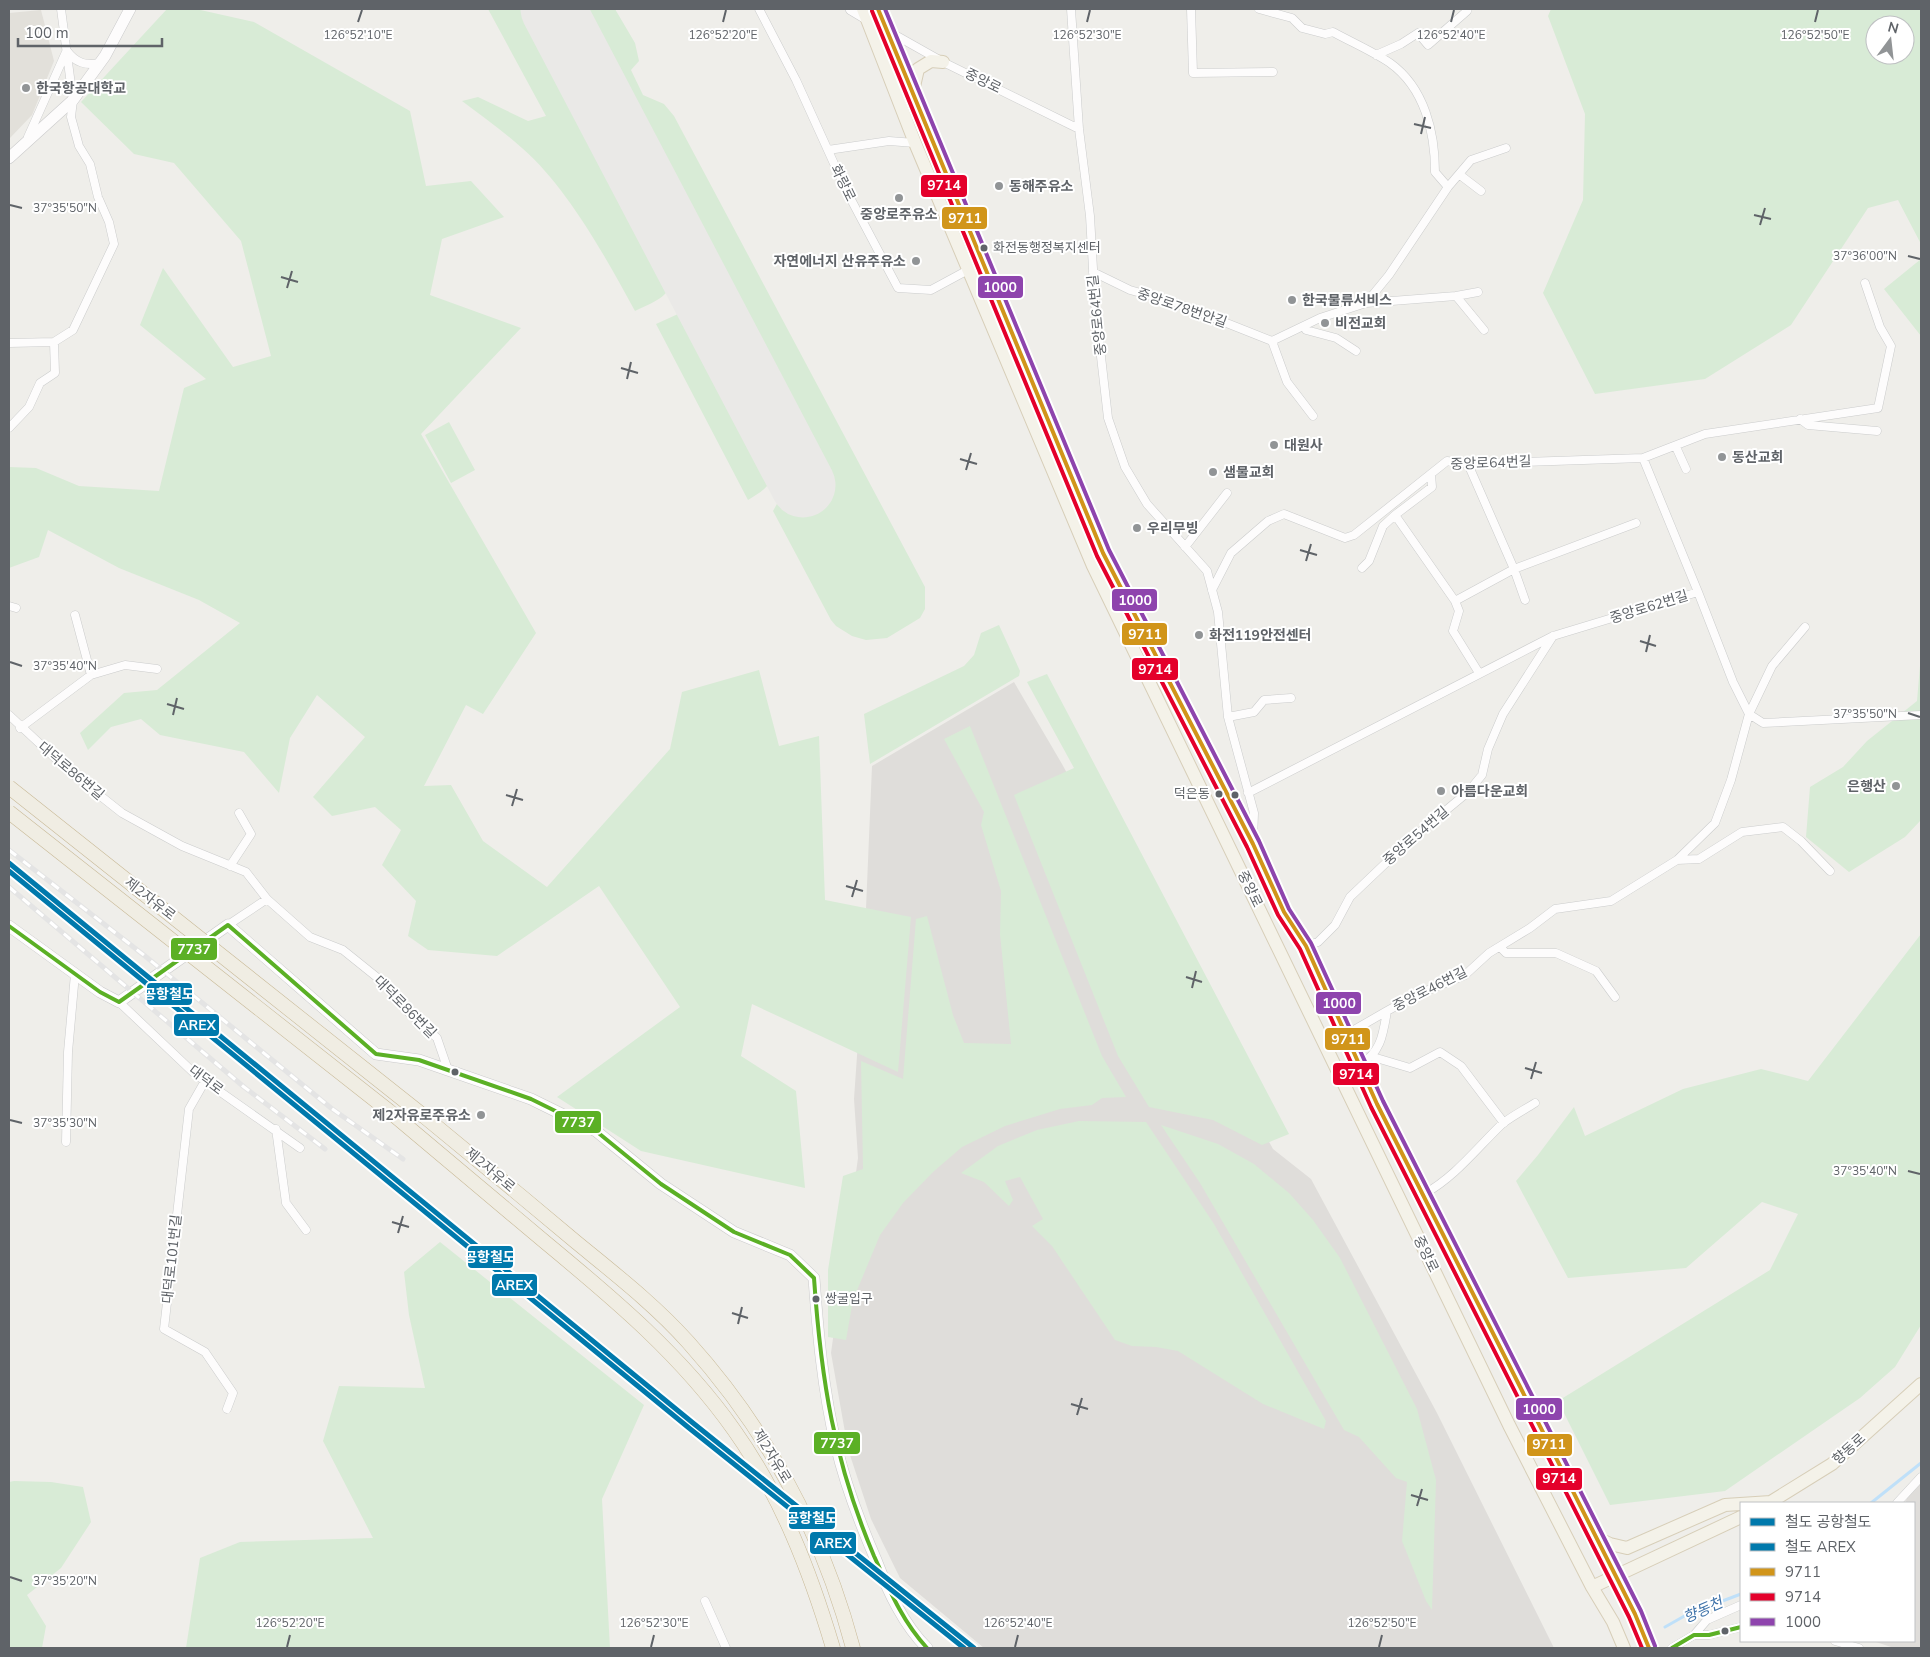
<svg xmlns="http://www.w3.org/2000/svg" width="1930" height="1657" font-family="'Nunito Sans','Noto Sans KR',sans-serif">
<rect width="100%" height="100%" fill="#efeeea"/>
<path fill="#dfddda" d="M 1014,682 L 1062,764 L 1273,1149 L 1311,1179 L 1437,1413 L 1554,1648 L 984,1648 L 900,1578 L 871,1519 L 848,1449 L 831,1353 L 858,1158 L 854,1099 L 864,956 L 872,766 Z
M 1921,1483 L 1921,1648 L 1894,1648 L 1873,1641 L 1914,1641 L 1914,1503 L 1905,1503 L 1909,1494 Z"/>
<path fill="#e2e0da" d="M 41,10 L 54,61 L 32,115 L 9,139 L 9,13 Z"/>
<path fill="#d8ebd6" fill-rule="evenodd" d="M 167,9 L 196,9 L 254,22 L 410,111 L 426,186 L 471,181 L 504,217 L 442,239 L 430,295 L 521,328 L 421,434 L 536,633 L 483,714 L 466,705 L 424,786 L 451,785 L 483,841 L 547,887 L 670,749 L 682,692 L 759,670 L 779,746 L 819,736 L 825,900 L 911,917 L 898,1072 L 752,1004 L 741,1056 L 796,1091 L 805,1188 L 641,1151 L 557,1097 L 680,1007 L 599,886 L 497,956 L 428,950 L 408,936 L 416,901 L 382,865 L 401,830 L 375,807 L 332,816 L 313,797 L 365,737 L 317,695 L 290,738 L 279,793 L 244,752 L 160,735 L 141,719 L 111,727 L 88,750 L 80,733 L 124,693 L 157,690 L 240,623 L 199,600 L 119,568 L 48,530 L 39,557 L 9,568 L 9,467 L 36,468 L 79,486 L 159,491 L 184,388 L 206,379 L 140,325 L 163,268 L 233,367 L 271,356 L 241,241 L 174,163 L 134,154 L 81,102 Z
M 488,9 L 535,9 L 671,268 C 679,294 654,302 635,311 C 606,258 568,188 522,148 C 503,131 482,116 462,101 L 478,97 L 528,121 L 546,116 Z
M 566,9 L 615,9 L 635,43 L 639,61 L 631,70 L 643,95 L 664,104 L 674,116 L 925,587 L 925,609 L 920,618 L 887,638 L 866,640 L 852,636 L 836,626 L 831,620 L 773,511 L 778,502 L 817,484 Z
M 1551,9 L 1921,9 L 1921,244 L 1898,200 L 1868,208 L 1791,325 L 1705,379 L 1595,394 L 1543,293 L 1583,200 L 1585,114 L 1548,16 ZM 1875,25 L 1905,25 L 1905,55 L 1875,55 Z
M 1921,259 L 1921,336 L 1884,289 Z
M 678,314 L 696,320 L 702,325 L 773,464 C 775,484 763,491 748,500 L 656,324 Z
M 449,422 L 475,470 L 451,483 L 425,435 Z
M 999,625 L 1020,671 L 1019,676 L 870,764 L 864,714 L 964,666 L 974,655 L 981,633 Z
M 1921,654 L 1921,820 L 1905,837 L 1849,872 L 1806,837 L 1810,787 L 1843,767 L 1867,741 L 1917,701 Z
M 1047,674 L 1289,1134 L 1262,1145 L 1213,1120 L 1149,1107 L 1118,1056 L 1014,795 L 1074,768 L 1027,682 Z
M 970,726 L 1102,1056 L 1126,1097 L 1102,1098 L 1092,1105 L 1060,1109 L 1005,1126 L 962,1147 L 933,1172 L 903,1203 L 880,1235 L 853,1300 L 846,1340 L 828,1337 L 828,1270 L 843,1176 L 863,1169 L 861,1061 L 903,1079 L 916,919 L 927,916 L 953,1015 L 964,1043 L 1011,1044 L 1000,934 L 1001,891 L 981,825 L 984,812 L 944,739 Z
M 1921,934 L 1921,1325 L 1895,1367 L 1860,1398 L 1725,1491 L 1610,1505 L 1558,1401 L 1770,1270 L 1798,1214 L 1762,1202 L 1686,1268 L 1568,1278 L 1516,1181 L 1538,1155 L 1574,1107 L 1585,1136 L 1683,1089 L 1761,1069 L 1808,1081 Z
M 1079,1121 L 1146,1122 L 1214,1224 L 1326,1421 L 1324,1429 L 1263,1404 L 1178,1351 L 1156,1347 L 1132,1346 L 1115,1340 L 1052,1246 L 1032,1226 L 1043,1219 L 1020,1177 L 1005,1181 L 1013,1200 L 1009,1206 L 984,1182 L 961,1173 L 998,1146 L 1037,1130 Z
M 1161,1125 L 1218,1144 L 1254,1164 L 1289,1193 L 1313,1220 L 1340,1258 L 1417,1409 L 1436,1480 L 1432,1610 L 1426,1601 L 1402,1541 L 1407,1482 L 1396,1478 L 1359,1437 L 1344,1430 L 1200,1183 Z
M 440,1242 L 644,1405 L 602,1499 L 610,1648 L 186,1648 L 200,1558 L 240,1542 L 373,1538 L 323,1441 L 339,1386 L 425,1388 L 409,1315 L 404,1272 Z
M 14,1481 L 51,1482 L 83,1487 L 91,1522 L 61,1568 L 27,1595 L 46,1626 L 42,1648 L 9,1648 L 9,1482 Z"/>
<g fill="none" stroke-linecap="round" stroke-linejoin="round">
<path stroke="#bfe0f9" stroke-width="3" d="M 1871,1503 L 1921,1463
M 1665,1627 L 1688,1614 L 1741,1594"/>
<path stroke="#eae9e7" stroke-width="65" d="M 553,9 L 803,485"/>
<g stroke="#cbcccc" stroke-width="9">
<path id="street" d="M 759,9 L 796,80 L 846,190 L 898,288 L 931,290 L 968,270
M 1071,9 L 1079,129 L 1090,216 L 1095,304 L 1108,418 L 1125,467 L 1147,504 L 1207,571 L 1218,612 L 1228,717 L 1254,813 L 1253,840
M 1191,9 L 1193,73 L 1273,72
M 888,31 L 943,62 L 1079,129
M 67,51 C 76,63 86,66 100,63
M 1376,55 L 1401,44 L 1418,33 L 1428,45 L 1467,11
M 28,137 L 66,52
M 828,150 L 889,141 L 915,143
M 1460,175 L 1481,191
M 1448,187 L 1471,160 L 1506,148
M 1093,272 L 1130,290 L 1176,303 L 1272,341 L 1320,318 L 1366,303 L 1389,275 L 1448,187 L 1435,172 C 1435,133 1425,88 1390,63 C 1372,51 1351,42 1333,32 L 1325,34 L 1302,28 L 1292,18 L 1259,9
M 1456,296 L 1478,292
M 1366,303 L 1456,296 L 1484,330
M 1304,326 L 1306,330 L 1336,338 L 1356,351
M 1272,341 L 1287,382 L 1313,416
M 54,342 L 73,330 L 114,244 L 109,222 L 98,197 L 90,164 L 79,146 L 71,117 L 73,100 L 61,9
M 9,343 L 54,342
M 1800,419 L 1808,425 L 1877,431
M 9,428 L 29,407 L 40,383 L 55,373 L 54,342
M 1676,447 L 1686,469
M 1643,458 L 1698,592
M 1468,464 L 1514,569 L 1525,600
M 1431,474 L 1432,487 L 1395,515 L 1455,601 L 1459,611 L 1453,631 L 1479,673
M 1185,547 L 1227,493
M 1362,568 L 1369,561 L 1383,526 L 1395,515
M 1212,590 L 1231,553 L 1268,521 L 1284,514 L 1345,538 L 1354,535 L 1447,461 L 1468,464 L 1643,458 L 1705,434 L 1878,408 L 1891,346 L 1880,327 L 1865,283
M 1455,601 L 1514,569 L 1636,523
M 9,606 L 16,608
M 75,615 L 91,675
M 9,715 L 69,771 L 122,813 L 182,846 L 246,872 L 267,899 L 310,937 L 343,950 L 389,987 L 407,1011 L 437,1038 L 448,1070
M 1228,717 L 1254,712 L 1264,700 L 1291,698
M 20,728 L 91,675 L 125,665 L 157,669
M 1248,793 L 1553,636 L 1698,592 L 1733,682 L 1749,714 L 1763,723 L 1921,715
M 1677,860 L 1699,859 L 1742,832 L 1783,827 L 1801,841 L 1830,871
M 230,866 L 251,834 L 239,813
M 228,925 L 267,899
M 1306,946 L 1318,942 L 1335,925 L 1350,897 L 1409,841 L 1468,792 L 1482,775 L 1488,749 L 1503,714 L 1553,636
M 1500,947 L 1506,953 L 1556,953 L 1596,971 L 1615,997
M 119,1002 L 195,1074 L 300,1148
M 1347,1034 L 1387,1011
M 1373,1057 L 1410,1068 L 1440,1052 L 1461,1066 L 1504,1123
M 1360,1065 C 1381,1052 1383,1035 1387,1011 L 1414,996 L 1465,975 L 1489,953 L 1530,928 L 1555,909 L 1611,901 L 1677,860 L 1715,823 L 1731,780 L 1749,714 L 1772,666 L 1805,627
M 205,1081 L 189,1109 L 164,1329 L 205,1352 L 233,1393 L 227,1409
M 276,1129 L 286,1203 L 306,1230
M 66,1142 L 68,1052 L 75,974
M 1424,1194 C 1455,1177 1477,1148 1502,1124 C 1512,1116 1524,1110 1535,1103
M 1897,1503 L 1921,1477
M 705,1601 L 726,1648
M 1694,1635 L 1709,1635 L 1741,1627
M 1835,1641 L 1859,1648
M 1672,1648 L 1694,1635 L 1707,1620 L 1741,1605"/>
</g>
<g stroke="#cacacb" stroke-width="12">
<path id="secondary" d="M 851,9 L 888,31
M 9,158 L 73,100 L 105,56 L 130,9
M 9,926 L 100,992 L 119,1002 L 228,925 L 376,1054 L 419,1060 L 531,1099 L 596,1131 L 661,1184 L 734,1232 L 790,1255 L 814,1278 C 818,1334 823,1390 836,1445 C 845,1484 860,1523 876,1560 C 888,1591 903,1624 927,1648"/>
</g>
<g stroke="#d7ceb8" stroke-width="14">
<path id="primary" d="M 863,9 L 915,143 L 1093,566 L 1509,1425 L 1592,1587 L 1613,1622 L 1624,1648
M 878,9 L 1103,553 L 1253,844 L 1284,912 L 1306,946 L 1377,1104 L 1635,1614 L 1649,1648
M 913,91 L 918,69 L 931,61 L 943,62
M 1769,1503 L 1832,1464 L 1921,1384
M 1595,1537 L 1610,1544 L 1627,1548 L 1725,1505 L 1771,1502
M 1592,1587 L 1741,1517"/>
</g>
<g stroke="#c8b996" stroke-width="15">
<path id="highway" d="M 389,1111 C 441,1155 493,1198 545,1242 C 614,1299 682,1356 734,1430 C 781,1496 810,1571 833,1648
M 425,1117 C 475,1158 526,1200 576,1242 C 615,1274 655,1305 688,1342 C 769,1432 822,1532 853,1648"/>
</g>
<use href="#street" stroke="#fdfcfc" stroke-width="8"/>
<use href="#secondary" stroke="#fdfcfc" stroke-width="11"/>
<use href="#primary" stroke="#f4f2e9" stroke-width="12"/>
<use href="#highway" stroke="#f0ede3" stroke-width="14"/>
<g stroke="#e4e4e4" stroke-width="5">
<path id="rail" d="M 9,850 L 145,956 L 331,1108 L 403,1159
M 9,887 L 244,1087 L 325,1149"/>
</g>
<use href="#rail" stroke="#fff" stroke-width="3" stroke-dasharray="9" stroke-linecap="butt"/>
<g stroke="#c8b996" stroke-width="15" stroke-linecap="butt">
<path id="highway-bridge" d="M 9,787 L 425,1117
M 9,812 L 389,1111"/>
</g>
<use href="#highway-bridge" stroke="#f0ede3" stroke-width="14"/>
<g stroke="#fff" stroke-width="8">
<path id="bus-1" d="M 878,9 L 1103,553 L 1253,844 L 1284,912 L 1306,946 L 1377,1104 L 1635,1614 L 1649,1648"/>
</g>
<g stroke="#fff" stroke-width="8">
<path id="bus-2" d="M 872,11 L 1097,556 L 1247,847 L 1278,915 L 1300,949 L 1371,1107 L 1629,1617 L 1642,1648"/>
</g>
<g stroke="#fff" stroke-width="8">
<path id="bus-3" d="M 885,9 L 1109,550 L 1259,841 L 1289,909 L 1311,943 L 1383,1101 L 1641,1611 L 1655,1646"/>
</g>
<g stroke="#fff" stroke-width="8">
<path id="bus-4" d="M 9,926 L 100,992 L 119,1002 L 228,925 L 376,1054 L 419,1060 L 531,1099 L 596,1131 L 661,1184 L 734,1232 L 790,1255 L 814,1278 C 821,1379 834,1462 874,1556 C 889,1589 902,1621 927,1648
M 1672,1648 L 1694,1635 L 1709,1635 L 1741,1627"/>
</g>
<use href="#bus-1" stroke="#d1951a" stroke-width="4"/>
<use href="#bus-2" stroke="#e4002b" stroke-width="4"/>
<use href="#bus-3" stroke="#8e44ad" stroke-width="4"/>
<use href="#bus-4" stroke="#5bb025" stroke-width="4"/>
<g stroke="#fff" stroke-width="9">
<path id="rail-1" d="M 9,863 L 693,1423 L 974,1648"/>
</g>
<g stroke="#fff" stroke-width="9">
<path id="rail-2" d="M 9,871 L 689,1428 L 964,1648"/>
</g>
<use href="#rail-1" stroke="#0079ac" stroke-width="5"/>
<use href="#rail-2" stroke="#0079ac" stroke-width="5"/>
</g>
<path fill="none" stroke="#5f6368" stroke-width="2" d="M 358,22 L 362,10M 723,22 L 726,10M 1087,22 L 1090,10M 1451,22 L 1454,10M 1815,22 L 1818,10M 1414,124 L 1431,128M 1421,134 L 1425,117M 10,205 L 22,208M 1754,215 L 1771,219M 1760,225 L 1765,208M 1908,256 L 1920,259M 281,277 L 298,282M 287,288 L 292,271M 621,368 L 638,373M 627,379 L 631,362M 960,459 L 977,464M 966,470 L 971,453M 1300,550 L 1317,555M 1306,561 L 1311,544M 1640,641 L 1656,646M 1646,652 L 1650,635M 10,662 L 22,666M 167,704 L 184,709M 1908,713 L 1920,717M 173,715 L 177,698M 506,795 L 523,800M 512,806 L 517,789M 846,886 L 863,891M 852,897 L 857,880M 1186,977 L 1202,982M 1192,988 L 1196,971M 1525,1068 L 1542,1073M 1531,1079 L 1536,1062M 10,1120 L 22,1123M 1908,1171 L 1920,1174M 392,1222 L 409,1227M 398,1233 L 403,1216M 732,1313 L 748,1318M 738,1324 L 742,1307M 1071,1404 L 1088,1409M 1077,1415 L 1082,1398M 1411,1495 L 1428,1500M 1417,1506 L 1422,1489M 10,1577 L 22,1581M 287,1647 L 290,1635M 651,1647 L 654,1635M 1015,1647 L 1018,1635M 1379,1647 L 1382,1635"/>
<g fill="#919496" stroke="#fff" stroke-width="2">
<circle cx="26" cy="88" r="5"/>
<circle cx="999" cy="186" r="5"/>
<circle cx="899" cy="198" r="5"/>
<circle cx="916" cy="261" r="5"/>
<circle cx="1292" cy="300" r="5"/>
<circle cx="1325" cy="323" r="5"/>
<circle cx="1274" cy="445" r="5"/>
<circle cx="1722" cy="457" r="5"/>
<circle cx="1213" cy="472" r="5"/>
<circle cx="1137" cy="528" r="5"/>
<circle cx="1199" cy="635" r="5"/>
<circle cx="1896" cy="786" r="5"/>
<circle cx="1441" cy="791" r="5"/>
<circle cx="481" cy="1115" r="5"/>
</g>
<g fill="#5f6368" stroke="#fff" stroke-width="2">
<circle cx="984" cy="248" r="4.5"/>
<circle cx="1219" cy="794" r="4.5"/>
<circle cx="1235" cy="795" r="4.5"/>
<circle cx="455" cy="1072" r="4.5"/>
<circle cx="816" cy="1299" r="4.5"/>
<circle cx="1725" cy="1631" r="4.5"/>
</g>
<g text-anchor="middle" dominant-baseline="central" stroke-width="4" stroke-linejoin="round" paint-order="stroke">
<g font-size="13" fill="#5f6368" stroke="#fff" text-anchor="start">
<text x="993" y="248">화전동행정복지센터</text>
<text x="1210" y="794" text-anchor="end">덕은동</text>
<text x="825" y="1299">쌍굴입구</text>
</g>
<g font-size="14" fill="#5f6368" stroke="#fff">
<text transform="translate(983 81) rotate(26)">중앙로</text>
<text transform="translate(843 183) rotate(64)">화랑로</text>
<text transform="translate(1182 308) rotate(19)">중앙로78번안길</text>
<text transform="translate(1097 315) rotate(-96)">중앙로64번길</text>
<text transform="translate(1491 463) rotate(-2)">중앙로64번길</text>
<text transform="translate(1649 607) rotate(-17)">중앙로62번길</text>
<text transform="translate(71 771) rotate(40)">대덕로86번길</text>
<text transform="translate(1416 836) rotate(-41)">중앙로54번길</text>
<text transform="translate(1250 889) rotate(64)">중앙로</text>
<text transform="translate(150 899) rotate(38)">제2자유로</text>
<text transform="translate(1430 989) rotate(-27)">중앙로46번길</text>
<text transform="translate(405 1007) rotate(45)">대덕로86번길</text>
<text transform="translate(206 1080) rotate(37)">대덕로</text>
<text transform="translate(490 1170) rotate(40)">제2자유로</text>
<text transform="translate(1426 1254) rotate(64)">중앙로</text>
<text transform="translate(172 1259) rotate(-84)">대덕로101번길</text>
<text transform="translate(1849 1449) rotate(-42)">향동로</text>
<text transform="translate(772 1456) rotate(59)">제2자유로</text>
</g>
<g font-size="14" font-weight="bold" fill="#5f6368" stroke="#fff" text-anchor="start">
<text x="36" y="88">한국항공대학교</text>
<text x="1009" y="186">동해주유소</text>
<text x="899" y="214" text-anchor="middle">중앙로주유소</text>
<text x="906" y="261" text-anchor="end">자연에너지 산유주유소</text>
<text x="1302" y="300">한국물류서비스</text>
<text x="1335" y="323">비전교회</text>
<text x="1284" y="445">대원사</text>
<text x="1732" y="457">동산교회</text>
<text x="1223" y="472">샘물교회</text>
<text x="1147" y="528">우리무빙</text>
<text x="1209" y="635">화전119안전센터</text>
<text x="1886" y="786" text-anchor="end">은행산</text>
<text x="1451" y="791">아름다운교회</text>
<text x="471" y="1115" text-anchor="end">제2자유로주유소</text>
</g>
<g font-size="15" font-style="italic" fill="#4174aa" stroke="#fff">
<text transform="translate(1703 1610) rotate(-24)">향동천</text>
</g>
</g>
<g font-size="12" text-anchor="middle" fill="#5f6368" stroke="#fff" stroke-width="4" stroke-linejoin="round" paint-order="stroke">
<text x="358" y="39">126°52'10"E</text>
<text x="723" y="39">126°52'20"E</text>
<text x="1087" y="39">126°52'30"E</text>
<text x="1451" y="39">126°52'40"E</text>
<text x="1815" y="39">126°52'50"E</text>
<text x="65" y="212">37°35'50"N</text>
<text x="1865" y="260">37°36'00"N</text>
<text x="65" y="670">37°35'40"N</text>
<text x="1865" y="718">37°35'50"N</text>
<text x="65" y="1127">37°35'30"N</text>
<text x="1865" y="1175">37°35'40"N</text>
<text x="65" y="1585">37°35'20"N</text>
<text x="290" y="1627">126°52'20"E</text>
<text x="654" y="1627">126°52'30"E</text>
<text x="1018" y="1627">126°52'40"E</text>
<text x="1382" y="1627">126°52'50"E</text>
</g>
<g stroke="#fff" stroke-width="2">
<rect x="920" y="174" width="48" height="24" rx="5" fill="#e4002b"/>
<rect x="941" y="206" width="47" height="24" rx="5" fill="#d1951a"/>
<rect x="977" y="275" width="47" height="24" rx="5" fill="#8e44ad"/>
<rect x="1111" y="588" width="47" height="24" rx="5" fill="#8e44ad"/>
<rect x="1121" y="622" width="47" height="24" rx="5" fill="#d1951a"/>
<rect x="1131" y="657" width="48" height="24" rx="5" fill="#e4002b"/>
<rect x="170" y="937" width="48" height="24" rx="5" fill="#5bb025"/>
<rect x="146" y="982" width="47" height="24" rx="5" fill="#0079ac"/>
<rect x="1315" y="991" width="47" height="24" rx="5" fill="#8e44ad"/>
<rect x="173" y="1013" width="47" height="24" rx="5" fill="#0079ac"/>
<rect x="1324" y="1027" width="47" height="24" rx="5" fill="#d1951a"/>
<rect x="1332" y="1062" width="48" height="24" rx="5" fill="#e4002b"/>
<rect x="554" y="1110" width="48" height="24" rx="5" fill="#5bb025"/>
<rect x="467" y="1245" width="47" height="24" rx="5" fill="#0079ac"/>
<rect x="491" y="1273" width="47" height="24" rx="5" fill="#0079ac"/>
<rect x="1515" y="1397" width="48" height="24" rx="5" fill="#8e44ad"/>
<rect x="813" y="1431" width="48" height="24" rx="5" fill="#5bb025"/>
<rect x="1526" y="1433" width="47" height="24" rx="5" fill="#d1951a"/>
<rect x="1535" y="1467" width="48" height="24" rx="5" fill="#e4002b"/>
<rect x="788" y="1506" width="48" height="24" rx="5" fill="#0079ac"/>
<rect x="809" y="1531" width="48" height="24" rx="5" fill="#0079ac"/>
</g>
<g font-size="14" text-anchor="middle" font-weight="bold" fill="#fff">
<text x="944" y="190">9714</text>
<text x="965" y="223">9711</text>
<text x="1000" y="292">1000</text>
<text x="1135" y="605">1000</text>
<text x="1145" y="639">9711</text>
<text x="1155" y="674">9714</text>
<text x="194" y="954">7737</text>
<text x="169" y="999">공항철도</text>
<text x="1339" y="1008">1000</text>
<text x="197" y="1030">AREX</text>
<text x="1348" y="1044">9711</text>
<text x="1356" y="1079">9714</text>
<text x="578" y="1127">7737</text>
<text x="490" y="1262">공항철도</text>
<text x="514" y="1290">AREX</text>
<text x="1539" y="1414">1000</text>
<text x="837" y="1448">7737</text>
<text x="1549" y="1449">9711</text>
<text x="1559" y="1483">9714</text>
<text x="812" y="1523">공항철도</text>
<text x="833" y="1548">AREX</text>
</g>
<rect width="1930" height="1657" fill="none" stroke="#5f6368" stroke-width="20"/>
<rect x="1740" y="1502" width="175" height="140" fill="#ffffff" stroke="#bfc1c3"/>
<rect x="1750" y="1518" width="25" height="8" fill="#0079ac" stroke="#bfc1c3"/>
<text x="1785" y="1527" font-size="15" fill="#5f6368">철도 공항철도</text>
<rect x="1750" y="1543" width="25" height="8" fill="#0079ac" stroke="#bfc1c3"/>
<text x="1785" y="1552" font-size="15" fill="#5f6368">철도 AREX</text>
<rect x="1750" y="1568" width="25" height="8" fill="#d1951a" stroke="#bfc1c3"/>
<text x="1785" y="1577" font-size="15" fill="#5f6368">9711</text>
<rect x="1750" y="1593" width="25" height="8" fill="#e4002b" stroke="#bfc1c3"/>
<text x="1785" y="1602" font-size="15" fill="#5f6368">9714</text>
<rect x="1750" y="1618" width="25" height="8" fill="#8e44ad" stroke="#bfc1c3"/>
<text x="1785" y="1627" font-size="15" fill="#5f6368">1000</text>
<g transform="translate(1890 40) rotate(15)"><circle r="24" fill="#ffffff" stroke="#bfc1c3"/>
<path d="M0-4L9 19L0 12L-9 19Z" fill="#919496"/>
<text y="-8" font-size="14" font-weight="bold" text-anchor="middle" fill="#5f6368">N</text>
</g>
<path d="M18 38v8h144v-8" fill="none" stroke="#5f6368" stroke-width="2.5"/>
<text x="25" y="38" font-size="15" fill="#5f6368" stroke="#ffffff" stroke-width="4" paint-order="stroke">100 m</text>
</svg>
